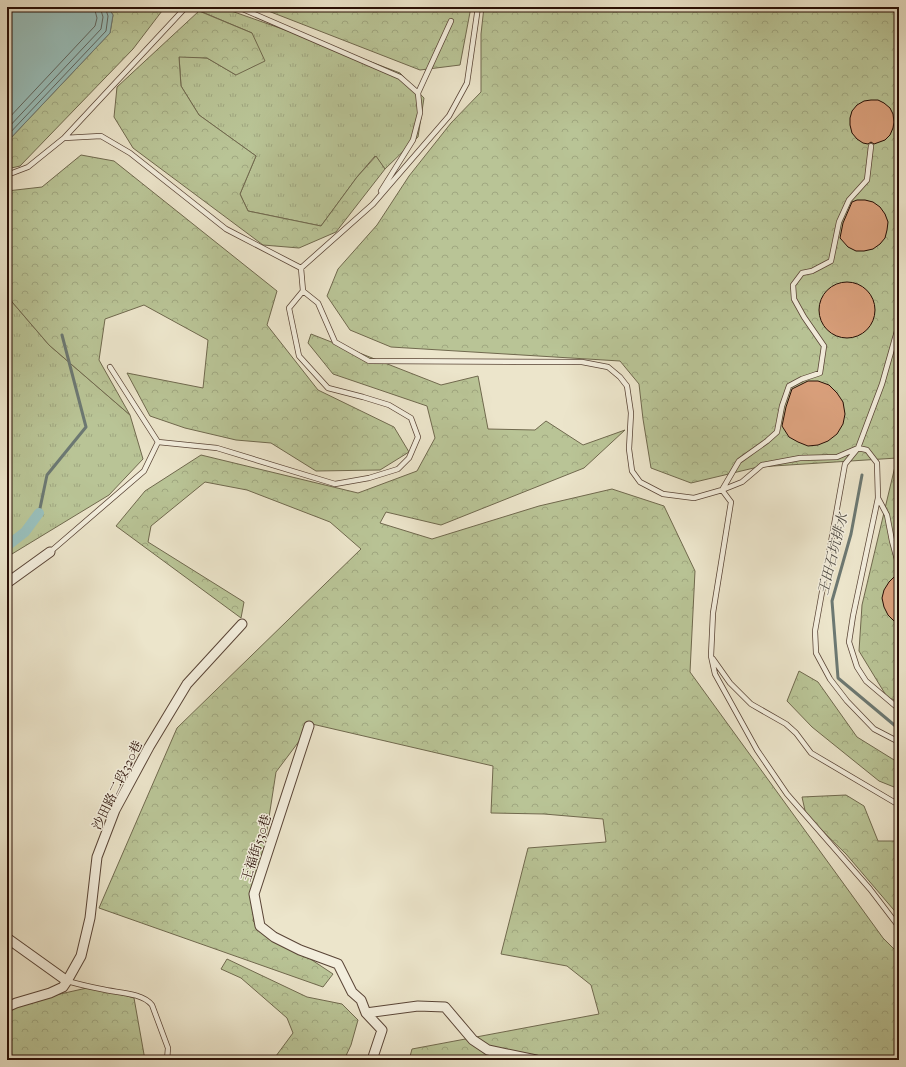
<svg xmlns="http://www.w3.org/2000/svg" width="906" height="1067" font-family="'IM FELL French Canon','Noto Serif TC',serif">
<defs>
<pattern id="grass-tufts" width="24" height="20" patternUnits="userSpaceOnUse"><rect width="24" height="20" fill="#b9c496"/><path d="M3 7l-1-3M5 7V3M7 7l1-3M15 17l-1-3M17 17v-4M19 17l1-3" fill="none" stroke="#9fa780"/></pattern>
<pattern id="forest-crowns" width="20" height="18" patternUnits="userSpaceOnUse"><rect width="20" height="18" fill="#b9c496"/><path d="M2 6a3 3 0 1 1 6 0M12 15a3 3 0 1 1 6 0" fill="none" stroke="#9fa780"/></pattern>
</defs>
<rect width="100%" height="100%" fill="#ece5cb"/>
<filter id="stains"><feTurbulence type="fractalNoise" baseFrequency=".005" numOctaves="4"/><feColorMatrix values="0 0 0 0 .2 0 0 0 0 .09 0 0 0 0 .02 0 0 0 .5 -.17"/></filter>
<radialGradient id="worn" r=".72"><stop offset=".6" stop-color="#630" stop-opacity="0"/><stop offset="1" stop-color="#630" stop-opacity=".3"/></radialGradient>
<path fill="url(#grass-tufts)" stroke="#70694e" d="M 211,7 L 220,7 L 308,38 L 400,73 L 424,98 L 418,137 L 385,169 L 375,156 L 357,177 L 321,226 L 248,211 L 240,194 L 256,156 L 199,115 L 181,86 L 179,56 L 207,58 L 236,75 L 252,33 L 200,11 Z
M 7,296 L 49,345 L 130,415 L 143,459 L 109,495 L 7,557 Z"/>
<path fill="url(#forest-crowns)" stroke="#70694e" d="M 108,7 L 165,7 L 133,49 L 20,166 L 7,169 L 7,142 L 110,33 L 113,15 Z
M 258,7 L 471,7 L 460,65 L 420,70 Z
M 484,7 L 899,7 L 899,702 L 887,697 L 859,651 L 862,605 L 897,458 L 758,467 L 691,483 L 651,468 L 643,419 L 639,384 L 620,361 L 391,347 L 350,330 L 327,296 L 338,269 L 377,225 L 409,176 L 451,123 L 481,92 L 481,34 Z
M 199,11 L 252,33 L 265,61 L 236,75 L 207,58 L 179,57 L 181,86 L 199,115 L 256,156 L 240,194 L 248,211 L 321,226 L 357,177 L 376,156 L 385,169 L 336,232 L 299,248 L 263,245 L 133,148 L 114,117 L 117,87 Z
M 81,155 L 114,161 L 277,291 L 267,325 L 318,390 L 394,427 L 409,452 L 380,470 L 316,471 L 271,443 L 236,440 L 185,428 L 150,416 L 127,373 L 203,388 L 208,340 L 144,305 L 105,319 L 99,360 L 130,415 L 49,345 L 7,296 L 7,191 L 42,187 Z
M 311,334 L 441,385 L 478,376 L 488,429 L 535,430 L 546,421 L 583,445 L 625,430 L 584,468 L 441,525 L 386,512 L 380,523 L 432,539 L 539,506 L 612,489 L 664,506 L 695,571 L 690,672 L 883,938 L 899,954 L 899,1060 L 409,1060 L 412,1049 L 599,1014 L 591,985 L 567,966 L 501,954 L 528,848 L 606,842 L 603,819 L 544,814 L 491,813 L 493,766 L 312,724 L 276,772 L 253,921 L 333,974 L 323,987 L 99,908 L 177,728 L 361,549 L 330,522 L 247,490 L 205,482 L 151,526 L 148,542 L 244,602 L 241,618 L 116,526 L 145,491 L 201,455 L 358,493 L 417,471 L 435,438 L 427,406 L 333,374 L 308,343 Z
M 799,671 L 818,682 L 857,737 L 899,763 L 899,789 L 879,781 L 812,727 L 787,701 Z
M 846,795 L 864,806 L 878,841 L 899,841 L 899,916 L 846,854 L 806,815 L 802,797 Z
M 227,959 L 307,997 L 342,1004 L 358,1020 L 351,1045 L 344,1060 L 273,1060 L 293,1033 L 287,1018 L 241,978 L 221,969 Z
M 96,986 L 134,998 L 145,1060 L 7,1060 L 7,1010 L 24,1002 Z"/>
<path fill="#99bfbb" stroke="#6c7872" d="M 7,7 L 108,7 L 113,15 L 110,33 L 7,142 Z"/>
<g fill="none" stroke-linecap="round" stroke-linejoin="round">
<path stroke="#606660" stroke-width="1" d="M 7,120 L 95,26 L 97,18 L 94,7
M 7,129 L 101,29 L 103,17 L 100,7
M 7,136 L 106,31 L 108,16 L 105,7"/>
<path stroke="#6c7872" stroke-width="3" d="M 862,475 L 851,534 L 832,601 L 838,678 L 899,729
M 39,513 L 47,475 L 86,427 L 62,335"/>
<path stroke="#99bfbb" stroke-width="10" d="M 7,546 L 25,532 L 39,513"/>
</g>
<path fill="#dba17d" stroke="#280e05" d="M 871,100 L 878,100 L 884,103 L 890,108 L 893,114 L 894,122 L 893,128 L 890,135 L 885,140 L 874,144 L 871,142 L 868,144 L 863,143 L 857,139 L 852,133 L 850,125 L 850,118 L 852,111 L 857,105 L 864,101 Z
M 857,200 L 865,200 L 873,202 L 880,207 L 885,214 L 888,222 L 887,230 L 885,238 L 880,244 L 873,249 L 864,251 L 856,251 L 848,247 L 840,238 L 843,223 L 852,202 Z
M819 310a28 28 0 1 1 56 0a28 28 0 1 1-56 0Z
M 808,381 L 818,381 L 829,385 L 837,393 L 843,402 L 845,414 L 843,424 L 837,434 L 828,441 L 818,445 L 808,446 L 798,442 L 789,437 L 782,426 L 786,407 L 792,389 Z
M 899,572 L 899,626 L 888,615 L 884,607 L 882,598 L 884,590 L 889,582 Z"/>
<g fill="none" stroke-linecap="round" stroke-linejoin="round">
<g stroke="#594436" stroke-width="6">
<path id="lane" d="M 238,7 L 400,77 L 418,93 L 420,113 L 413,140 L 381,191
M 418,93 L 451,21
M 64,138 L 186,7
M 871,146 L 867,180 L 849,200 L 839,222 L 831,261 L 812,271 L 802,273 L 793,285 L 794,299 L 804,317 L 824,346 L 820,373 L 802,379 L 789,386 L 782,406 L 777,432 L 767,441 L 739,461 L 722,490 L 731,502 L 713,613 L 711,656 L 715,674 L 757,750 L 787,794 L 870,889 L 899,927
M 7,175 L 28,167 L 64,138 L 101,136 L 130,153 L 226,229 L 301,268 L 303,291 L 289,308 L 299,356 L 328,388 L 363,397 L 389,405 L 411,418 L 418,437 L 409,458 L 398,469 L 369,478 L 335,484 L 217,448 L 158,442 L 144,471 L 50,552
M 301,268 L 373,204 L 449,116 L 467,83 L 478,7
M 303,291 L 318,303 L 335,342 L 369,361 L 582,362 L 608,367 L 620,377 L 627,386 L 631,413 L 629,449 L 632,471 L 640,482 L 663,494 L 694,498 L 722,490 L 742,482 L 762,465 L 800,458 L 837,457 L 858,448 L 867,450 L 877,463 L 878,498 L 853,616 L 849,642 L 857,667 L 866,681 L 899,709
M 899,324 L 882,384 L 858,448 L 845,464 L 815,631 L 816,653 L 830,679 L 847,701 L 874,729 L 899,742
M 110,367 L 158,442
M 878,498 L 887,515 L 892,541 L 899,567
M 713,659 L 730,683 L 751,704 L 786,724 L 796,733 L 811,753 L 899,805
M 67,981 C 78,984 90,987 101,989 C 116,993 142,992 152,1005 L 168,1048 L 167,1060"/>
</g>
<g stroke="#594436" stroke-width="11">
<path id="street" d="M 7,583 L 50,552
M 309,726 L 254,894 L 260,926 L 274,937 L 300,950 L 338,964 L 352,992 L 361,1000 L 366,1013 L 382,1030 L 372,1060
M 7,938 L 67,981
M 7,1007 L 16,1003 L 50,993 L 63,987 L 67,981 L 81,956 L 90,918 L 97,857 L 115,810 L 149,747 L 187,684 L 242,624
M 366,1013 L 418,1006 L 445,1007 L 473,1040 L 488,1050 L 536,1060"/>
</g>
<use href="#lane" stroke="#f3eedd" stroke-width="4.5"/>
<use href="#street" stroke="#f3eedd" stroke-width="9"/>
</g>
<g text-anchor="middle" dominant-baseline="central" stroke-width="3" stroke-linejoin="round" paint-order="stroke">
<g font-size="13" fill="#280e05" stroke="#f3eedd">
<text transform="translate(117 785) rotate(-64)">沙田路二段320巷</text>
<text transform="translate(256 848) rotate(-72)">王福街530巷</text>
</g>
<g font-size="14" font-style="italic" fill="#504c45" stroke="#f3eedd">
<text transform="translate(833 554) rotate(-76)">王田石坑排水</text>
</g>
</g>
<rect width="906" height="1067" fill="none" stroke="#ece5cb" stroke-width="24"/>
<rect x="8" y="8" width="890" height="1051" fill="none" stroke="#280e05" stroke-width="2"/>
<rect x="12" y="12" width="882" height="1043" fill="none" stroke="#280e05"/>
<rect width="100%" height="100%" filter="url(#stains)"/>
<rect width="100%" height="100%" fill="url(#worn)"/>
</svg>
